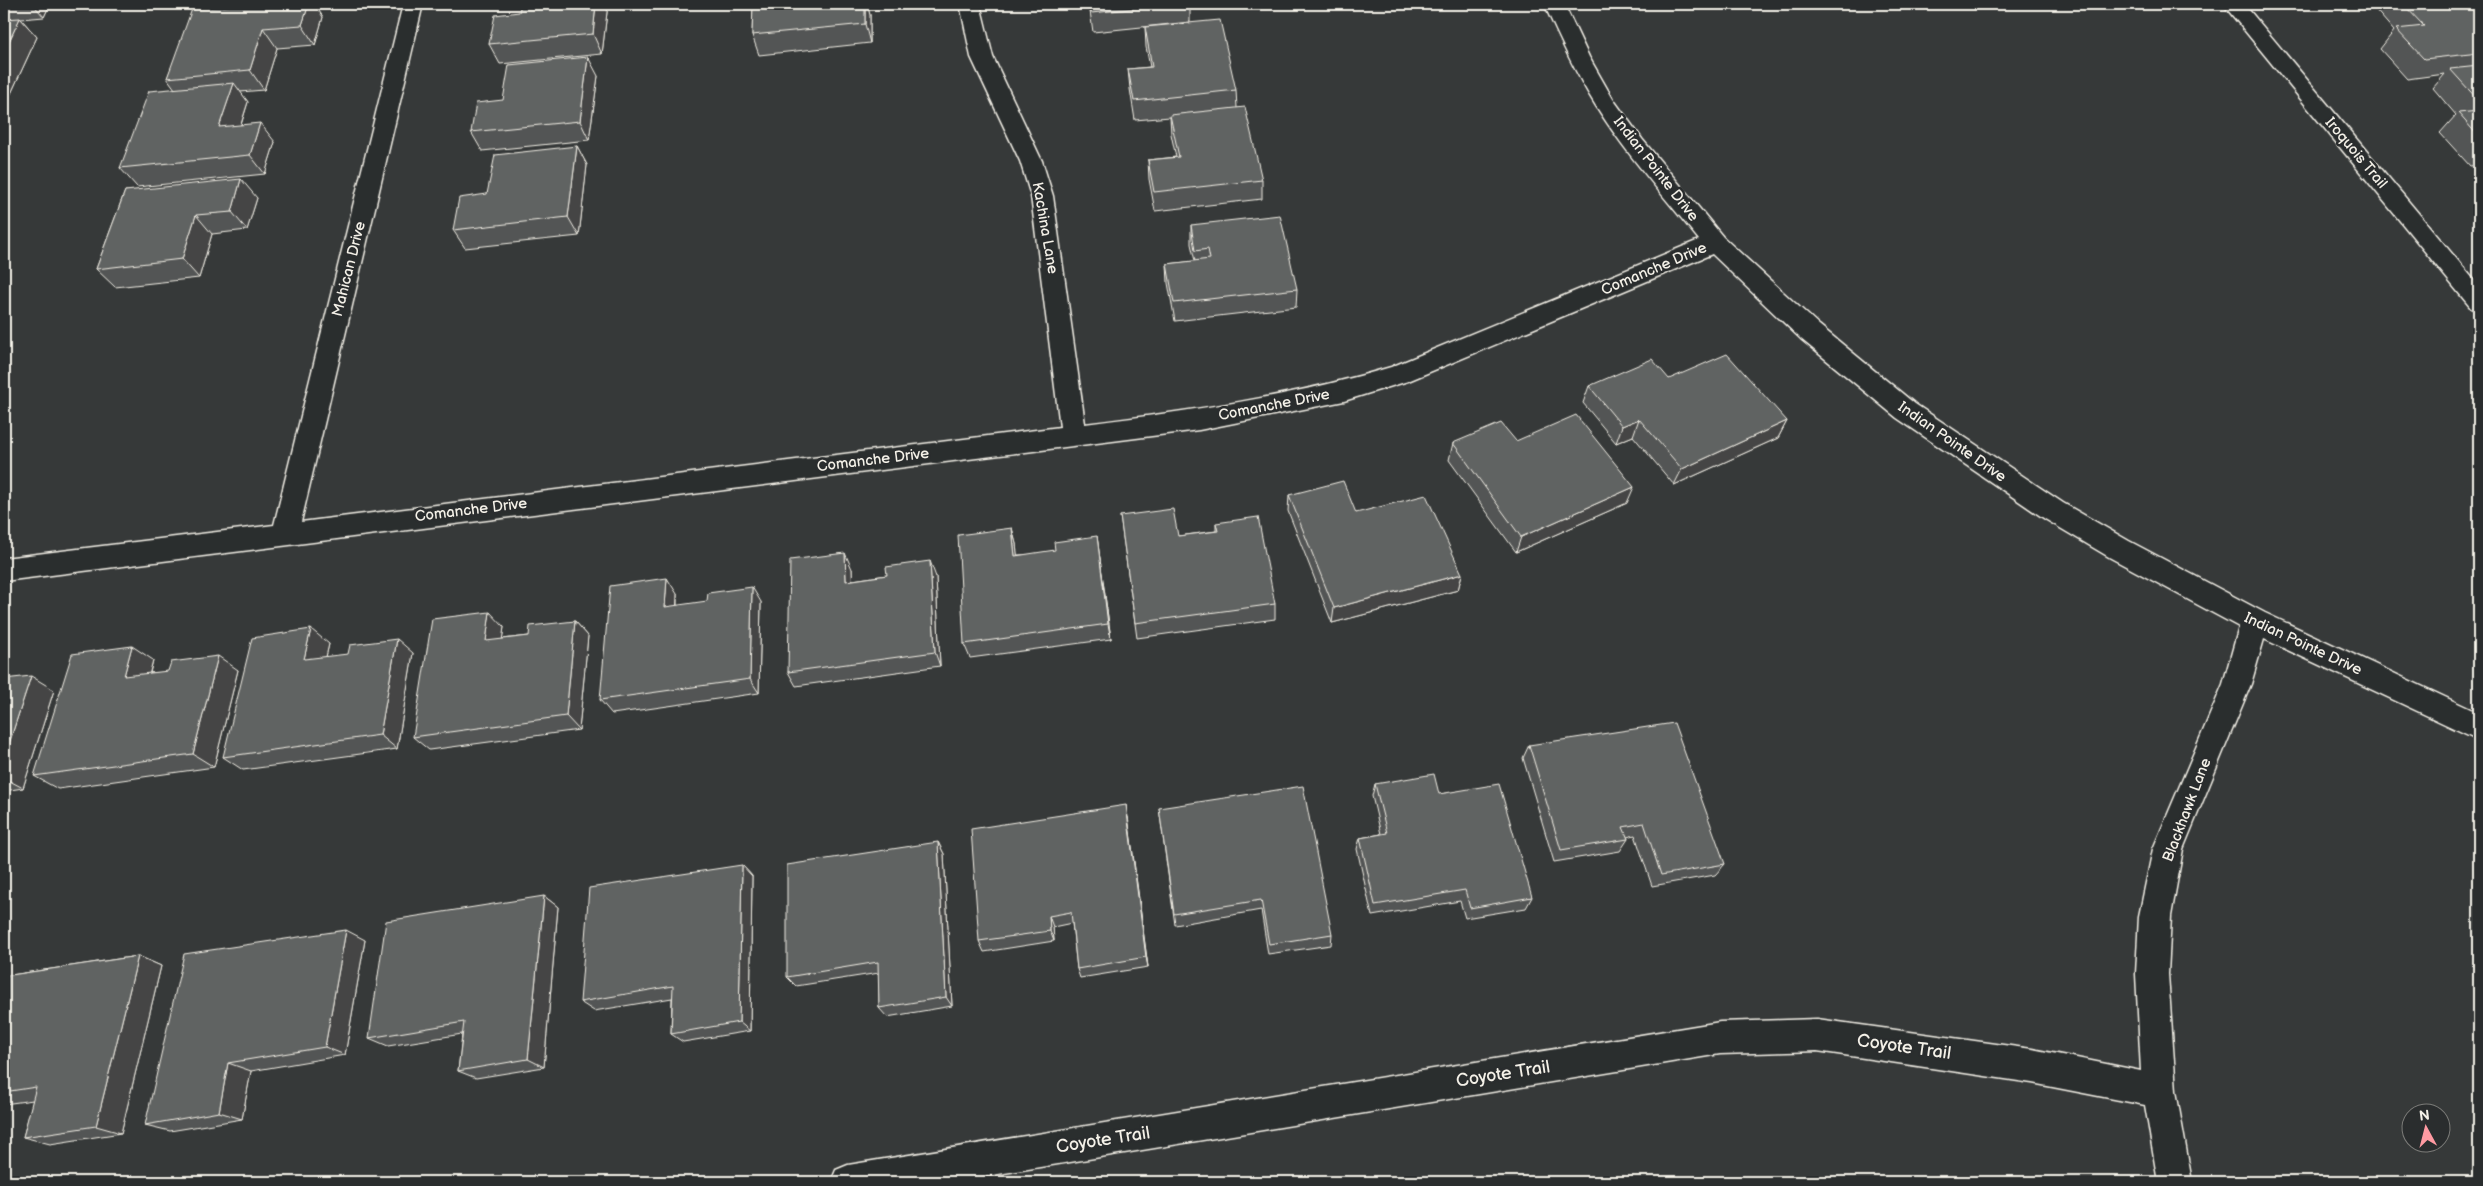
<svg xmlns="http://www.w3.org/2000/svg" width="2483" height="1186" font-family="'Balsamiq Sans',sans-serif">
<rect width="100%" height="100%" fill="#363939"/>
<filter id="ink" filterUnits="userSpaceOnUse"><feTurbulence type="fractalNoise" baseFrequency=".02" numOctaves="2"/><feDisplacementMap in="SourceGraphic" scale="10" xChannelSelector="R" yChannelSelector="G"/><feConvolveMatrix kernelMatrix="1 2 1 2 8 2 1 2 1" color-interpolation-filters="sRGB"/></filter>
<g filter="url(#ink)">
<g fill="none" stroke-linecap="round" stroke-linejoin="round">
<g stroke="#f4f1e8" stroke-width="3">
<path id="minor" d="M 403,4 L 423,4 L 301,522 L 1060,427 L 1031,196 L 1020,161 L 971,57 L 960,4 L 980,4 L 993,57 L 1042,161 L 1053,196 L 1085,424 C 1189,411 1292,397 1391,367 L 1699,240 C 1664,196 1626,154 1596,106 C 1576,74 1560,39 1544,4 L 1564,4 L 1589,57 L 1613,99 L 1642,139 L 1723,237 L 1819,325 L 1915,404 L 2063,503 L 2129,541 L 2265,613 L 2479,713 L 2479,740 L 2264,639 L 2251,684 L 2183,849 L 2171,916 L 2168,974 L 2176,1091 L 2192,1182 L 2158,1182 L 2145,1105 L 2032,1083 L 1817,1051 L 1720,1054 L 950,1182 L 831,1182 L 836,1170 L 848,1165 L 1720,1022 L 1817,1019 L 2032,1049 L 2141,1071 L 2136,974 L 2139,916 L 2153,849 L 2223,684 L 2239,627 L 2109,557 L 2045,519 L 1897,418 L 1801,339 L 1712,254 L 1408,381 L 1344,401 L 1199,430 L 4,581 L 4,558 L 274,525 Z
M 2223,4 L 2244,4 L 2479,286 L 2479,311 L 2471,308 Z"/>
</g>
<use href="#minor" fill="#2a2d2e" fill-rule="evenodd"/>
</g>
<path fill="#535554" stroke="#f4f1e8" d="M 4,4 L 50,4 L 44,17 L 21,19 L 37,37 L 8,100 L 4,100 Z
M 192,4 L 314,4 L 323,17 L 315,45 L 277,48 L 264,90 L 240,92 L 248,102 L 241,125 L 275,142 L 265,174 L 137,187 L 120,168 L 175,89 L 167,78 L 196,8 Z
M 608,4 L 602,54 L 500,64 L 489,44 L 519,12 Z
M 753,4 L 867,4 L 870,15 L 870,43 L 759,55 L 752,35 Z
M 1089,4 L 1190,4 L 1190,22 L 1093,32 Z
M 2377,4 L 2479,4 L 2479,165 L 2470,166 L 2440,133 L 2456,115 L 2433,88 L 2445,74 L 2407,79 L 2380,49 L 2394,31 L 2374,8 Z
M 1145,27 L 1236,90 L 1237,108 L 1262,180 L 1262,199 L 1155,211 L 1149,179 L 1148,160 L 1176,157 L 1171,134 L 1170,117 L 1135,120 L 1130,89 L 1128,69 L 1150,67 L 1146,47 Z
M 598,76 L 589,140 L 482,151 L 471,132 L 503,100 Z
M 577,146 L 587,165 L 579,236 L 465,248 L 453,230 L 487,194 Z
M 125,191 L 257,198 L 247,230 L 212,234 L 199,278 L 115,287 L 96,269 Z
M 1191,225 L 1297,289 L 1296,307 L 1175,321 L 1168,283 L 1167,264 L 1195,261 L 1191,244 Z
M 1669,379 L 1787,421 L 1778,438 L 1674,485 L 1633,436 L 1616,443 L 1583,403 L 1589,386 Z
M 1516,441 L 1627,503 L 1516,552 L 1449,460 L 1453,443 Z
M 1289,495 L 1356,513 L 1462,574 L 1458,590 L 1332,623 L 1288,511 Z
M 1120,516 L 1178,536 L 1216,531 L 1216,523 L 1275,604 L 1275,619 L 1137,638 Z
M 1012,528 L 1016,544 L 1017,555 L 1099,552 L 1111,639 L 970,658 L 964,644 Z
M 852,569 L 852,580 L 887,575 L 936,577 L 940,666 L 796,686 L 788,672 Z
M 677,594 L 677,606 L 761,602 L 759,693 L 612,714 L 600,700 Z
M 575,621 L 588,636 L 579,730 L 429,750 L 413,737 L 504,627 L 502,639 L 529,636 Z
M 329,644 L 326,657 L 413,653 L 397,749 L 243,770 L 223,757 Z
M 153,660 L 150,673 L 238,670 L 214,767 L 58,789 L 34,776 Z
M 4,679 L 54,690 L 23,788 L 4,791 Z
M 1529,745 L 1725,864 L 1715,875 L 1652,886 L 1635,835 L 1627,837 L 1628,839 L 1620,851 L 1554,862 L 1523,758 Z
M 1375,784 L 1439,794 L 1532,897 L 1526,908 L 1465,918 L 1460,901 L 1372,916 L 1357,849 L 1360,838 L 1381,834 L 1372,796 Z
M 1159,808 L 1332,934 L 1331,945 L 1268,954 L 1261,910 L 1175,925 Z
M 1128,817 L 1148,967 L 1080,978 L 1077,969 L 1072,923 L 1053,927 L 1054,941 L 984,952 L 979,941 Z
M 938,842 L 944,854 L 952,1006 L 887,1017 L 879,1008 L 879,973 L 796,986 L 787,977 Z
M 742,865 L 752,876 L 750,1031 L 683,1042 L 671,1034 L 672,998 L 594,1011 L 580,1002 Z
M 544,896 L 558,907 L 544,1067 L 476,1078 L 458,1071 L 462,1034 L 388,1046 L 369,1038 Z
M 365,940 L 345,1055 L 251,1071 L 242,1119 L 170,1131 L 145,1125 Z
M 138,956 L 161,966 L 121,1133 L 50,1144 L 23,1137 L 33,1100 L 4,1104 L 4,976 Z"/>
<path fill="#444545" stroke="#f4f1e8" d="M 33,4 L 50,4 L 44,17 Z
M 309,4 L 314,4 L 323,17 L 315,45 L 302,25 Z
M 596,4 L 608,4 L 602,54 L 593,34 Z
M 865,4 L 867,4 L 870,15 L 870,43 L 865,24 Z
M 20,18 L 37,37 L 8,100 L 4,96 L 4,52 Z
M 263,28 L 277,48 L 264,90 L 250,70 Z
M 588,57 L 598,76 L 589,140 L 580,121 Z
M 234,83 L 248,102 L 234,146 L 219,127 Z
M 260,123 L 275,142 L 265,174 L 250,155 Z
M 577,146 L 587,165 L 579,236 L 568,217 Z
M 241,179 L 257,198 L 247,230 L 232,212 Z
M 196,215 L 212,234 L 199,278 L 182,259 Z
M 1639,419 L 1633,436 L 1616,443 L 1622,426 Z
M 1787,421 L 1778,438 L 1674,485 L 1682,469 Z
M 1634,487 L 1627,503 L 1516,552 L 1521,537 Z
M 1012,528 L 1016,544 L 1019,571 L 1015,556 Z
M 1097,536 L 1099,552 L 1111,639 L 1108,624 Z
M 845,553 L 852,569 L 853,596 L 846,581 Z
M 930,561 L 936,577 L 940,666 L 935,652 Z
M 1462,574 L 1458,590 L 1332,623 L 1334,608 Z
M 667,578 L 677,594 L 676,622 L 665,607 Z
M 752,587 L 761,602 L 759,693 L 750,679 Z
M 490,612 L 504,627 L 500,656 L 486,641 Z
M 575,621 L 588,636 L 579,730 L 566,716 Z
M 311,629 L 329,644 L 322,674 L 304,659 Z
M 397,639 L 413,653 L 397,749 L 380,735 Z
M 132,646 L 153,660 L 145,691 L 124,676 Z
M 218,656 L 238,670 L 214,767 L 193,754 Z
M 31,676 L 54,690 L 23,788 L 4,778 L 4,759 Z
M 1126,805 L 1128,817 L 1148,967 L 1146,957 Z
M 938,842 L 944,854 L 952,1006 L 946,997 Z
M 742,865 L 752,876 L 750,1031 L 739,1022 Z
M 544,896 L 558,907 L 544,1067 L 528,1059 Z
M 1049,916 L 1053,927 L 1054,941 L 1050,931 Z
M 346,930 L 365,940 L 345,1055 L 325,1047 Z
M 138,956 L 161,966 L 121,1133 L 96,1126 Z
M 228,1063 L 251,1071 L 242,1119 L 219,1112 Z"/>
<path fill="#616362" stroke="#f4f1e8" d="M 245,4 L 309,4 L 302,25 L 263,28 L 250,70 L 167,78 L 192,9 Z
M 521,4 L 596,4 L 593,34 L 489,44 L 495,15 L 519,12 Z
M 753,4 L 865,4 L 865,24 L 752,35 Z
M 1090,4 L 1180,4 L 1091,13 Z
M 2403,4 L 2479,4 L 2479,53 L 2424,59 L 2396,29 L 2424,26 Z
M 20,18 L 4,52 L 4,19 Z
M 1220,20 L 1236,90 L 1134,101 L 1128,69 L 1152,67 L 1145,27 Z
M 588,57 L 580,121 L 471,132 L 476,103 L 503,100 L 509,65 Z
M 2479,66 L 2479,101 L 2450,69 Z
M 234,83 L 219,127 L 260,123 L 250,155 L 120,168 L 149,91 Z
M 1245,107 L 1262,180 L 1154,192 L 1148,160 L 1179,157 L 1170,115 Z
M 2479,111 L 2479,137 L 2458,113 Z
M 577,146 L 568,217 L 453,230 L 459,198 L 487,194 L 495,155 Z
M 241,179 L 232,212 L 196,215 L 182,259 L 96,269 L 125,191 Z
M 1280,215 L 1297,289 L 1174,303 L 1167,264 L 1210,259 L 1208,249 L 1195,251 L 1191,225 Z
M 1727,354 L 1787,421 L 1682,469 L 1639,419 L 1622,426 L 1589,386 L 1652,359 L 1669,379 Z
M 1576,415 L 1634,487 L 1521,537 L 1453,443 L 1501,423 L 1516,441 Z
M 1343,481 L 1356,513 L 1426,495 L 1462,574 L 1334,608 L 1289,495 Z
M 1173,509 L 1178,536 L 1218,531 L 1216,523 L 1258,517 L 1275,604 L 1135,623 L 1120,516 Z
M 1012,528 L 1015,556 L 1055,550 L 1054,542 L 1097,536 L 1108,624 L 964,644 L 958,535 Z
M 845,553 L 846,581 L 887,575 L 886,567 L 930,561 L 935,652 L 788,672 L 790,560 Z
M 667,578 L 665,607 L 707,601 L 708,593 L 752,587 L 750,679 L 600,700 L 610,586 Z
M 490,612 L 486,641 L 529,636 L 530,626 L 575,621 L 566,716 L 413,737 L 432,619 Z
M 311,629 L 304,659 L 348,654 L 350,645 L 397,639 L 380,735 L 223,757 L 252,638 Z
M 132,646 L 124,676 L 168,671 L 171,662 L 218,656 L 193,754 L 34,776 L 72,654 Z
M 31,676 L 4,759 L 4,679 Z
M 1674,723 L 1725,864 L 1661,875 L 1644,823 L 1623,827 L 1628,839 L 1561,850 L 1529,745 Z
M 1434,774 L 1439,794 L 1499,784 L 1532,897 L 1470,908 L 1465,890 L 1375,905 L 1360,838 L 1387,833 L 1375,784 Z
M 1303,786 L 1332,934 L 1269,944 L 1261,900 L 1174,914 L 1159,808 Z
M 1126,805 L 1146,957 L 1077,969 L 1071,912 L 1049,916 L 1050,931 L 979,941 L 971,829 Z
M 938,842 L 946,997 L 879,1008 L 878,962 L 787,977 L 787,865 Z
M 742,865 L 739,1022 L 671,1034 L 673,986 L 580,1002 L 589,888 Z
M 544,896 L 528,1059 L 458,1071 L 464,1022 L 369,1038 L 386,921 Z
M 346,930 L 325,1047 L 228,1063 L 219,1112 L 145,1125 L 184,954 Z
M 138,956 L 96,1126 L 23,1137 L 36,1087 L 4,1092 L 4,976 Z"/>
</g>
<g text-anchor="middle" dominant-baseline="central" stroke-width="5" stroke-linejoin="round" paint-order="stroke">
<g font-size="15" fill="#f4f1e8" stroke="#2a2d2e">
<text transform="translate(2356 153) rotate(50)">Iroquois Trail</text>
<text transform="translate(1656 169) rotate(52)">Indian Pointe Drive</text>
<text transform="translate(1045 228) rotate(80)">Kachina Lane</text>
<text transform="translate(349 269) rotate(-76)">Mahican Drive</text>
<text transform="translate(1654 269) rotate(-23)">Comanche Drive</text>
<text transform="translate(1274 405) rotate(-11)">Comanche Drive</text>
<text transform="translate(1952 442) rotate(35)">Indian Pointe Drive</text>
<text transform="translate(873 460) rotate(-7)">Comanche Drive</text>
<text transform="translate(471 510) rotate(-7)">Comanche Drive</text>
<text transform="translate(2303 644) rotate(25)">Indian Pointe Drive</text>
<text transform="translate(2187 810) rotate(-69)">Blackhawk Lane</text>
</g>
<g font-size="18" fill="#f4f1e8" stroke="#2a2d2e">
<text transform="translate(1904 1047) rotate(8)">Coyote Trail</text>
<text transform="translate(1503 1074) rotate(-9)">Coyote Trail</text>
<text transform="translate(1103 1140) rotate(-9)">Coyote Trail</text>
</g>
</g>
<rect width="2483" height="1186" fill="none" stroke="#2a2d2e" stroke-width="20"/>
<rect x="10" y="10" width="2463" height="1166" fill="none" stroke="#f4f1e8" stroke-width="2" filter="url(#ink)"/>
<g transform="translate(2426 1128) rotate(353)"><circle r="24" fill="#2a2d2e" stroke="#7b7b78"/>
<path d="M0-4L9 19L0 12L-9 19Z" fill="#ff9aa2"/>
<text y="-8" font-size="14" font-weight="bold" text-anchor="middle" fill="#f4f1e8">N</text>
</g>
</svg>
